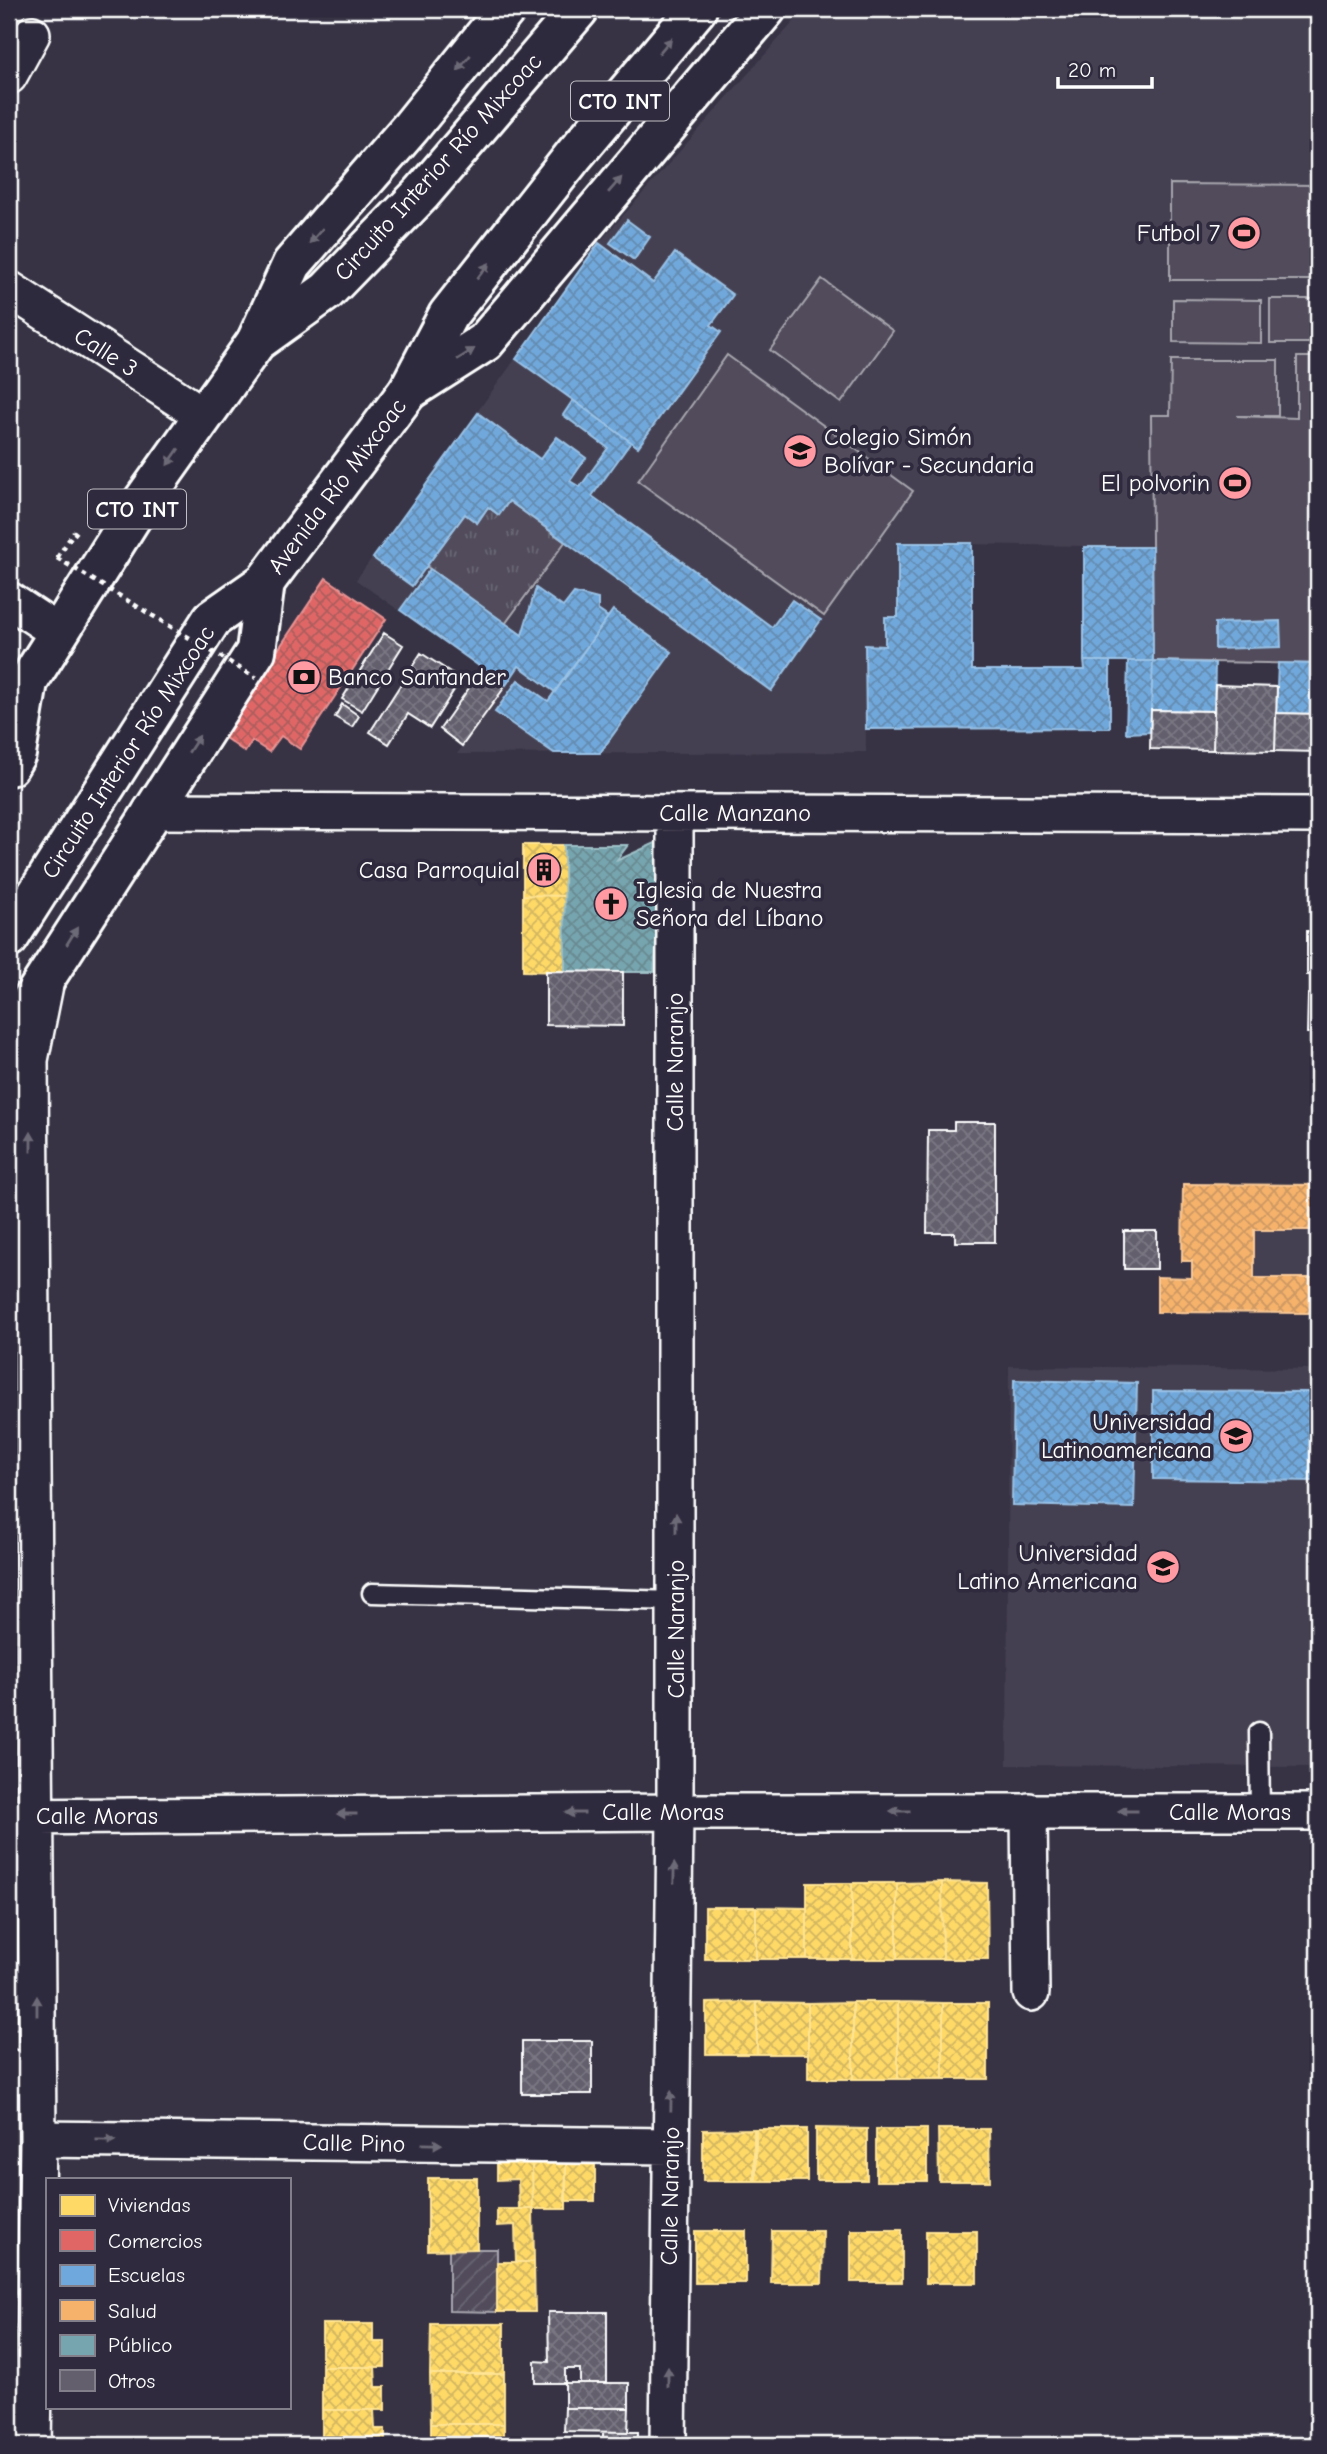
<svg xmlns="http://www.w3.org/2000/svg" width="1327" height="2454" font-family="'Comic Neue',sans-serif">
<defs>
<pattern id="grass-tufts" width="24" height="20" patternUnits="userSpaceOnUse" patternTransform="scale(1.75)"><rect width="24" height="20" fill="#514c5c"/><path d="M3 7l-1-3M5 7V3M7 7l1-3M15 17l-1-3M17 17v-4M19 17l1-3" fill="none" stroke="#6b6774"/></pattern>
<pattern id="forest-crowns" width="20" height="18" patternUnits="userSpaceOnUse" patternTransform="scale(1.75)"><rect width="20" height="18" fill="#514c5c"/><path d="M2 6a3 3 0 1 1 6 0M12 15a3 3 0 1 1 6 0" fill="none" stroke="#6b6774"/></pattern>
<pattern id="garden-furrows" width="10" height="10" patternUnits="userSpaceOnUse" patternTransform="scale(1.75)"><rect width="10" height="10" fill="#514c5c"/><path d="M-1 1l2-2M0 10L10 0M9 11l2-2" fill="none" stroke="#6b6774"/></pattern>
<pattern id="homes-cross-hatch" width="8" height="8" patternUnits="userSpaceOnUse" patternTransform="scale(1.75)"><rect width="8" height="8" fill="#ffd966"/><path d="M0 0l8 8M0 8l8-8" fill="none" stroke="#d2b660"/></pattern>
<pattern id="shops-cross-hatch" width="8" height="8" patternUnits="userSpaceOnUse" patternTransform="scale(1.75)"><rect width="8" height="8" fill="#e06666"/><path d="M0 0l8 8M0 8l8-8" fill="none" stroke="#ac5d5d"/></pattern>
<pattern id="schools-cross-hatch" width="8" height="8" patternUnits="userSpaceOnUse" patternTransform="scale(1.75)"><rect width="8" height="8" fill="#6fa8dc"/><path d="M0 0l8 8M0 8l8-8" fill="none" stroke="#648cb1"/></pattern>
<pattern id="health-cross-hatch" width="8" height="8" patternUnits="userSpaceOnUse" patternTransform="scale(1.75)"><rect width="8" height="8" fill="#f6b26b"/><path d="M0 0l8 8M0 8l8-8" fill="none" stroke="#cc9863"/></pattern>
<pattern id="public-cross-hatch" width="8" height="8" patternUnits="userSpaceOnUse" patternTransform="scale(1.75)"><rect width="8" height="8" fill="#76a5af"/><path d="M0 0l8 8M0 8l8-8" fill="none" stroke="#698a91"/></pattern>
<pattern id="building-cross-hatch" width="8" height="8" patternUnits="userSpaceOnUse" patternTransform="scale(1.75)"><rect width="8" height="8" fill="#635f6d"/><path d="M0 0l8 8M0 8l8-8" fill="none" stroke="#7a7783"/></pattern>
</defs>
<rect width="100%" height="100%" fill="#373345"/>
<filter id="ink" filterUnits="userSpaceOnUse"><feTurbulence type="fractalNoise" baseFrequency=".0143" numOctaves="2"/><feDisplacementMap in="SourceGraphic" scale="14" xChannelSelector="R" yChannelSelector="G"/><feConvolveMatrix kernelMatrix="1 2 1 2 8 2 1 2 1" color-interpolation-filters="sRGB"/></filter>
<g filter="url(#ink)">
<path fill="#444051" d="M 805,9 L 1318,9 L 1318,664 L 1215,663 L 1152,547 L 898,543 L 898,617 L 885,617 L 885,646 L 865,646 L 866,752 L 457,754 L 506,686 L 356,580 L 599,243 Z
M 1183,1184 L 1318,1185 L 1318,1313 L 1157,1312 L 1157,1277 L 1192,1277 L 1192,1261 L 1182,1261 Z
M 1009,1366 L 1318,1369 L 1318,1767 L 1007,1765 Z"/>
<path fill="url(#grass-tufts)" stroke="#a8a6ae" stroke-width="2" d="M 509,501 L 565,542 L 505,624 L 426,566 L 465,514 L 477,523 L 488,507 L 499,515 Z"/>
<path fill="url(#forest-crowns)" stroke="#a8a6ae" stroke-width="2" d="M 30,1833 L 32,2028 L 9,2029 L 9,1853 Z"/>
<path fill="url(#garden-furrows)" stroke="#a8a6ae" stroke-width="2" d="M 449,2249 L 497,2249 L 497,2312 L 449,2311 Z"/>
<path fill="#514c5c" stroke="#a8a6ae" stroke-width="2" d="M 1170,184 L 1318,185 L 1318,280 L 1170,280 Z
M 822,279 L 893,331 L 841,403 L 770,350 Z
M 1173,299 L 1261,300 L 1261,343 L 1173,342 Z
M 1270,299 L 1318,299 L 1318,343 L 1270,343 Z
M 727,355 L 913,491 L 824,616 L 638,481 Z
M 1297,357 L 1318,357 L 1318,664 L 1153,661 L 1151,415 L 1170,415 L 1171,360 L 1278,360 L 1278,416 L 1237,416 L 1297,418 Z"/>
<path fill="url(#homes-cross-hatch)" stroke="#ffe494" stroke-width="2" d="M 523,845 L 564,845 L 565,896 L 523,895 Z
M 523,895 L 565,896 L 565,972 L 523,971 Z
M 942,1882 L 987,1883 L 988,1959 L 943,1959 Z
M 942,1882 L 943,1959 L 897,1959 L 897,1883 Z
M 807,1883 L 852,1883 L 852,1959 L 807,1959 Z
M 852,1883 L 897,1883 L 897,1959 L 852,1959 Z
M 705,1907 L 756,1907 L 756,1959 L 705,1959 Z
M 756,1907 L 807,1908 L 807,1959 L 756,1959 Z
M 757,2002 L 808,2003 L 808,2054 L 757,2054 Z
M 757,2002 L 757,2054 L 706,2054 L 706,2003 Z
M 853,2002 L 898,2002 L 898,2079 L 853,2079 Z
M 853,2002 L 853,2079 L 808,2079 L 808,2003 Z
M 898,2002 L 943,2003 L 943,2079 L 898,2079 Z
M 943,2003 L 988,2003 L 988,2079 L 943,2079 Z
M 816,2128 L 867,2129 L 867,2180 L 816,2180 Z
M 754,2129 L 754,2181 L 703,2181 L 703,2130 Z
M 756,2129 L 807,2129 L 807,2181 L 756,2181 Z
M 876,2129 L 927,2129 L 927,2181 L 876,2181 Z
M 938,2129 L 989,2129 L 990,2181 L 939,2181 Z
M 497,2164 L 532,2164 L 533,2209 L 519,2209 L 518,2179 L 497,2180 Z
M 532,2164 L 566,2164 L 566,2209 L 533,2209 Z
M 566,2164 L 595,2165 L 595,2201 L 565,2201 Z
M 428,2178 L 477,2178 L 477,2249 L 428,2250 Z
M 497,2209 L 533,2209 L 534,2262 L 516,2262 L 515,2225 L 497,2226 Z
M 851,2230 L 902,2230 L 902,2282 L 851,2282 Z
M 695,2231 L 746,2231 L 746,2283 L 695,2283 Z
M 772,2231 L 823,2231 L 822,2283 L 771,2283 Z
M 926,2231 L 977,2231 L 977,2283 L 926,2283 Z
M 497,2262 L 534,2262 L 535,2312 L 497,2312 Z
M 322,2324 L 373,2324 L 373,2342 L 385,2342 L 385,2367 L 322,2367 Z
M 431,2324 L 504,2324 L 504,2374 L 430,2374 Z
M 322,2367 L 375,2367 L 376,2387 L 385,2387 L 385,2410 L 322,2410 Z
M 430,2374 L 504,2374 L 504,2424 L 431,2424 Z
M 322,2410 L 374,2410 L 375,2429 L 385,2429 L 385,2445 L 322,2445 Z
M 431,2424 L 504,2424 L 504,2445 L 431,2445 Z"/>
<path fill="url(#shops-cross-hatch)" stroke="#e99494" stroke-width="2" d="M 326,578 L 386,619 L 300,749 L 281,736 L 269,752 L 252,741 L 245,752 L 221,735 Z"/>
<path fill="url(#schools-cross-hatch)" stroke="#9ac2e6" stroke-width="2" d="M 627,220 L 650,237 L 634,260 L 610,243 Z
M 599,243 L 653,283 L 675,253 L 733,295 L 711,325 L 721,332 L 638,447 L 516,359 Z
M 573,400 L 631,442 L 592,496 L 772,627 L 792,600 L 821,620 L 771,691 L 509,501 L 499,515 L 488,507 L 477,523 L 465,514 L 412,586 L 373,558 L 478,413 L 540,459 L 557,437 L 586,458 L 570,481 L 580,487 L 608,448 L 563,415 Z
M 898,543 L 972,543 L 972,670 L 1085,670 L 1084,661 L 1110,661 L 1110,728 L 866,729 L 865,645 L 885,646 L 885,617 L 898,617 Z
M 1084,547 L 1152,547 L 1153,661 L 1084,661 Z
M 430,569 L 522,635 L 536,588 L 563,607 L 574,593 L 598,599 L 598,610 L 608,617 L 555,692 L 519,666 L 506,685 L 400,610 Z
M 613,610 L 672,652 L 600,753 L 554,753 L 495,712 L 518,680 L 548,701 Z
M 1280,621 L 1281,647 L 1215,649 L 1215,623 Z
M 1128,661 L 1153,661 L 1150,732 L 1126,733 Z
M 1153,661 L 1215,663 L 1214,711 L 1151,710 Z
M 1278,663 L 1318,664 L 1318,714 L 1276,713 Z
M 1014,1380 L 1137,1383 L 1134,1508 L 1012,1505 Z
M 1153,1391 L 1318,1392 L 1318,1481 L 1153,1479 Z
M 1317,1526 L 1318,1526 L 1318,1601 L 1317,1601 Z"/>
<path fill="url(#health-cross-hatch)" stroke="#f9c997" stroke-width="2" d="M 1183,1184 L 1318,1185 L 1318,1230 L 1254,1230 L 1254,1278 L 1318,1278 L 1318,1313 L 1157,1312 L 1157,1277 L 1192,1278 L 1192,1261 L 1182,1261 Z"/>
<path fill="url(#public-cross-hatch)" stroke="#9fc0c7" stroke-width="2" d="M 664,839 L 654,972 L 565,972 L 564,845 L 628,845 L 616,861 Z"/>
<path fill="url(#building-cross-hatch)" stroke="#fff" stroke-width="2" d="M 384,633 L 403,645 L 362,711 L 342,699 Z
M 421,653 L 461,679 L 430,728 L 408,714 L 389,744 L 370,732 Z
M 481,671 L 504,688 L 462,746 L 440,729 Z
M 1215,685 L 1277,687 L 1275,751 L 1213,750 Z
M 342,704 L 359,716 L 352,727 L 335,717 Z
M 1151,710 L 1214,711 L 1213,750 L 1150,749 Z
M 1276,713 L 1318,714 L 1318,752 L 1275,751 Z
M 1307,931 L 1318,931 L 1318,975 L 1307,975 Z
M 546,971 L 623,972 L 623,1026 L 546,1025 Z
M 1308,994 L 1318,994 L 1318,1033 L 1307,1033 Z
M 954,1122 L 995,1122 L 995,1242 L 955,1242 L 955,1233 L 927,1233 L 928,1130 L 954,1130 Z
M 1124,1231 L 1157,1231 L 1157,1269 L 1124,1269 Z
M 522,2041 L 592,2041 L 592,2094 L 522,2094 Z
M 548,2312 L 607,2312 L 607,2383 L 580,2383 L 580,2369 L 565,2369 L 565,2383 L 535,2383 L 535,2361 L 549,2362 Z
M 565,2383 L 629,2383 L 629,2408 L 565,2408 Z
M 565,2408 L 629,2408 L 628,2432 L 564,2431 Z
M 603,2432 L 638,2432 L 638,2445 L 603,2445 Z"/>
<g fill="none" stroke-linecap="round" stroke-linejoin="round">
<g stroke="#fff" stroke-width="23">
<path id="lane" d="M 372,1593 L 676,1601
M 1259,1732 L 1260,1812"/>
</g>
<g stroke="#fff" stroke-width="40">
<path id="street" d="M 9,76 L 32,34
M 9,289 L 203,415
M 9,600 L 59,633
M 151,811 L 1318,815
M 1029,1811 L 1031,1993
M 9,1817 L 675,1812 L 1318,1812
M 9,2067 L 15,2075
M 38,2139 L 670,2146
M 33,2445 L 38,2139 L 30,1060 L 46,980
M 668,2445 L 675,1812 L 675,813"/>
</g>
<g stroke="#fff" stroke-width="44">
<path id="secondary" d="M 256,342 L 292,264 L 411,127 L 506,9
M 408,391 L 485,342 L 766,9
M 9,1035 L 256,651 L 265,582"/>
</g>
<g stroke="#fff" stroke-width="44">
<path id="highway" d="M 9,766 L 16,754 L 28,682 L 131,518 L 256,342 L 327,291 L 422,193 L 579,9
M 9,938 L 212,619 L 265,582 L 408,391 L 448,315 L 574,155 L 697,9"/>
</g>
<path stroke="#fff" stroke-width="4.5" stroke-dasharray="5 5" stroke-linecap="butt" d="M 57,558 L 74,532 L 79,536"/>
<use href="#lane" stroke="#2f2a3d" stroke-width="18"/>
<use href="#street" stroke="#2f2a3d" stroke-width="35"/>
<use href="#secondary" stroke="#2f2a3d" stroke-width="38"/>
<use href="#highway" stroke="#2f2a3d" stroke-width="38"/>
<path stroke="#fff" stroke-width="4.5" stroke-dasharray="5 5" stroke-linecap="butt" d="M 57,558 L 256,678"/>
</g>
<defs><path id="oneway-solid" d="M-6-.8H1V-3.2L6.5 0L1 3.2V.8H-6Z" transform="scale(1.75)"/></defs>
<g fill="#6d6a77">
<use href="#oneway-solid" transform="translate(665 46) rotate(-50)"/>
<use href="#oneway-solid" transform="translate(464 63) rotate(129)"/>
<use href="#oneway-solid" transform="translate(615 185) rotate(-49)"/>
<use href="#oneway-solid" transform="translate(316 236) rotate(131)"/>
<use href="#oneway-solid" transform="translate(483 271) rotate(-52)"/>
<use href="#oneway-solid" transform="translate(466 354) rotate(-32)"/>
<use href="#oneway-solid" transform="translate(173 457) rotate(125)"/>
<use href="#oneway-solid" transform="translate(194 744) rotate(-57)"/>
<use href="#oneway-solid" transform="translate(72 936) rotate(-58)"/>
<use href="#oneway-solid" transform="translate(31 1142) rotate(-90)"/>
<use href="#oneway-solid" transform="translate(676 1523) rotate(-90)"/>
<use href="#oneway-solid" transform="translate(900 1811) rotate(180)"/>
<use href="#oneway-solid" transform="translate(1128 1811) rotate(-180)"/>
<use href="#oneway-solid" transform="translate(575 1813) rotate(180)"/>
<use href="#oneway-solid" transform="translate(347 1814) rotate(180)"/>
<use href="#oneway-solid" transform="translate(674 1873) rotate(-89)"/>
<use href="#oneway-solid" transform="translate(37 2006) rotate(-90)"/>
<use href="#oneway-solid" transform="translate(671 2101) rotate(-89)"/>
<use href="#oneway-solid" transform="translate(106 2140) rotate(1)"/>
<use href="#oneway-solid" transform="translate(432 2144) rotate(1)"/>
<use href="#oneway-solid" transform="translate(668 2377) rotate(-90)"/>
</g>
</g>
<defs>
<g id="stadium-disc" transform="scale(1.75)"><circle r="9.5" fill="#ff9aa2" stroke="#2f2a3d"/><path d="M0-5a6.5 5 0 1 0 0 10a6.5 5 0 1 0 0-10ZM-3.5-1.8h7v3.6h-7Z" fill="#111"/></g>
<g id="school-disc" transform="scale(1.75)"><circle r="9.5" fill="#ff9aa2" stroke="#2f2a3d"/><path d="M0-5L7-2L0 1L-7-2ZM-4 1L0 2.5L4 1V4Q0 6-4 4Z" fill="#111"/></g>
<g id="bank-disc" transform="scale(1.75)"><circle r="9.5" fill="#ff9aa2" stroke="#2f2a3d"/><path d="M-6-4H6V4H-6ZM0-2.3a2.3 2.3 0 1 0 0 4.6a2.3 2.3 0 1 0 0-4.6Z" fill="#111"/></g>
<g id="building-disc" transform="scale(1.75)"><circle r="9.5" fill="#ff9aa2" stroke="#2f2a3d"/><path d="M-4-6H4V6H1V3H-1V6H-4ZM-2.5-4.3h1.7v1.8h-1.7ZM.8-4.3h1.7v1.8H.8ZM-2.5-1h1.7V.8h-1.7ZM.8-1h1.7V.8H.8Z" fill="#111"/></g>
<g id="church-disc" transform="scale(1.75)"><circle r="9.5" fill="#ff9aa2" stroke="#2f2a3d"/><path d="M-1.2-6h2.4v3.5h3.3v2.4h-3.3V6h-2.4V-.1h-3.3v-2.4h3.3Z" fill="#111"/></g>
<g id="university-disc" transform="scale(1.75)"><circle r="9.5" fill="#ff9aa2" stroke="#2f2a3d"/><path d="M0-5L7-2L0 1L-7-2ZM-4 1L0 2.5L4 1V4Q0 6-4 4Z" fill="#111"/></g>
</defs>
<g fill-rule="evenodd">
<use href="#stadium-disc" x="1244" y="233"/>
<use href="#school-disc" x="800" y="451"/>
<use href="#stadium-disc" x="1235" y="483"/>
<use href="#bank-disc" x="304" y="677"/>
<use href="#building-disc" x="544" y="870"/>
<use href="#church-disc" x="611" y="904"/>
<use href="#university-disc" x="1236" y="1436"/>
<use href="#university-disc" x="1163" y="1567"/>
</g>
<g text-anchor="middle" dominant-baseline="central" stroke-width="7" stroke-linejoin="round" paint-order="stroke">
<g fill="#2f2a3d" stroke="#c1bfc5" stroke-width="2">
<rect x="571" y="81.5" width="98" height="39" rx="5"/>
<rect x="88" y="489.5" width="98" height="39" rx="5"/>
</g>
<g font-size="23" font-weight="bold" fill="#fff">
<text x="620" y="101">CTO INT</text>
<text x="137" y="509">CTO INT</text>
</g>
<g font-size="24" fill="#fff" stroke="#2f2a3d">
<text transform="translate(438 167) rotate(-48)">Circuito Interior Río Mixcoac</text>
<text transform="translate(106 352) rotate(33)">Calle 3</text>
<text transform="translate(337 486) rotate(-53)">Avenida Río Mixcoac</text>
<text transform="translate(128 752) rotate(-57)">Circuito Interior Río Mixcoac</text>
<text x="735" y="813">Calle Manzano</text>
<text transform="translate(675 1062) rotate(-90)">Calle Naranjo</text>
<text transform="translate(676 1629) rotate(-90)">Calle Naranjo</text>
<text x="663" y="1812">Calle Moras</text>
<text x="1230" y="1812">Calle Moras</text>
<text x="97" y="1816">Calle Moras</text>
<text transform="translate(354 2143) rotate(1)">Calle Pino</text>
<text transform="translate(670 2196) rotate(-89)">Calle Naranjo</text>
</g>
<g font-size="24" fill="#fff" stroke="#2f2a3d" text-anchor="end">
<text x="1220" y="233">Futbol 7</text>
<text x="824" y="437" text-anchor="start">Colegio Simón<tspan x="824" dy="28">Bolívar - Secundaria</tspan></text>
<text x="1210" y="483">El polvorin</text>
<text x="328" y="677" text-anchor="start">Banco Santander</text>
<text x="520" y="870">Casa Parroquial</text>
<text x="636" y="890" text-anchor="start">Iglesia de Nuestra<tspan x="636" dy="28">Señora del Líbano</tspan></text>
<text x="1212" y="1422">Universidad<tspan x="1212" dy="28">Latinoamericana</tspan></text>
<text x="1138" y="1553">Universidad<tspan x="1138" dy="28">Latino Americana</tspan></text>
</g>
</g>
<rect width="1327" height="2454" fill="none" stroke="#2f2a3d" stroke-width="35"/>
<rect x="18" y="18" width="1292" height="2419" fill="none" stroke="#fff" stroke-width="2.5" filter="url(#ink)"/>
<rect x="46" y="2178" width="245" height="231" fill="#2f2a3d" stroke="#827f8b" stroke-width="2"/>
<rect x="60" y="2195" width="35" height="21" fill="#ffd966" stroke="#827f8b" stroke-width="2"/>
<text x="108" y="2212" font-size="21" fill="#ffffff">Viviendas</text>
<rect x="60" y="2230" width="35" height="21" fill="#e06666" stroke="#827f8b" stroke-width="2"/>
<text x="108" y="2248" font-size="21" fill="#ffffff">Comercios</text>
<rect x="60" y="2265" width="35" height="21" fill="#6fa8dc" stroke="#827f8b" stroke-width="2"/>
<text x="108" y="2282" font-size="21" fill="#ffffff">Escuelas</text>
<rect x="60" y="2300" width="35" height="21" fill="#f6b26b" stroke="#827f8b" stroke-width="2"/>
<text x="108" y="2318" font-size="21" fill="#ffffff">Salud</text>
<rect x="60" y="2335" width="35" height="21" fill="#76a5af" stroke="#827f8b" stroke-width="2"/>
<text x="108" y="2352" font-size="21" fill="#ffffff">Público</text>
<rect x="60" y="2370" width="35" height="21" fill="#635f6d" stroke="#827f8b" stroke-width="2"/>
<text x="108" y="2388" font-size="21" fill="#ffffff">Otros</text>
<path d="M1058 77v10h94v-10" fill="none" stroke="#ffffff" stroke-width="3.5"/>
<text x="1068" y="77" font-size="21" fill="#ffffff" stroke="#2f2a3d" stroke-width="5" paint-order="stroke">20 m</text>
</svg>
